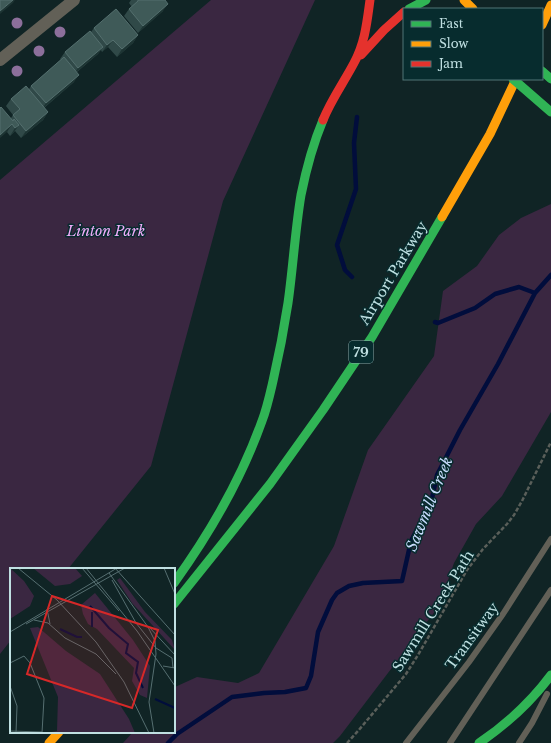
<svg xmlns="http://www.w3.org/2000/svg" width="551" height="743" font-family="'Libre Baskerville',serif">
<rect width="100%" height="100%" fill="#102425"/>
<path fill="#3a2741" d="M 211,0 L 315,0 L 223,201 L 151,466 L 68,569 L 11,569 L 11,640 L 0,654 L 0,180 Z
M 551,204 L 551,412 L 502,496 L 476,524 L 454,563 L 439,606 L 340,736 L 333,743 L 123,743 L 133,732 L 174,732 L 174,688 L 175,687 L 197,677 L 238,683 L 259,673 L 334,546 L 368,450 L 434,356 L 443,291 L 477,266 L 499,235 L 521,218 Z"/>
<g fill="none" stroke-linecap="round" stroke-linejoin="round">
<path stroke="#010d3c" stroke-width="4.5" d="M 352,277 L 345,270 L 337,245 L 356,189 L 354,143 L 357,117
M 435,322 L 438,323 L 475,308 L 495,294 L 519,287 L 535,293
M 168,743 L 177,734 L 232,697 L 264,693 L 285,692 L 306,688 L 311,676 L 318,632 L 332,600 L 337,593 L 349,586 L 363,583 L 402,581 L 411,541 L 431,503 L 437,475 L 460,430 L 498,364 L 535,293 L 551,275"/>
<path stroke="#5a5f5a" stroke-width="2.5" stroke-dasharray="4 2" stroke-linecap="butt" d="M 347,743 L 358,731 L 406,674 L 418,655 L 467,570 L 483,549 L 507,524 L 514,515 L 522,501 L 551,442"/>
<path stroke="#626057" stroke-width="6" d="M 406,743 L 469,662 L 503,614 L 551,539
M 450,743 L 551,590
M 519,743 L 532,723 L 547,694"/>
<path stroke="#626057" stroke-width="12" d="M 0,60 L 74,0"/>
<path stroke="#30b455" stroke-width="9" d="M 409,9 L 426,0
M 542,71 L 551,79
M 174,583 C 210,533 241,480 262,421 C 267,408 270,394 273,381 C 279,355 284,329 288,303 C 293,268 295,231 301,195 C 306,170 313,144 323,120
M 174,604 L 270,484 L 323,410 L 372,337 L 442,217
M 479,743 C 507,724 531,702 551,675"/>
<path stroke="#ff9f0a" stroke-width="9" d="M 464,0 L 473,9
M 542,25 L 551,5
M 442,217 L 490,134 L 516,79
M 49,743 L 59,732"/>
<path stroke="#e5322d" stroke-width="9" d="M 361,55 L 384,30 L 404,12
M 323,120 C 331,100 344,82 354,63 C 365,43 367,22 370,0"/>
<path stroke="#30b455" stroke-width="9" d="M 513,79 L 551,112"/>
</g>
<g fill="#8c6f9b">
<circle cx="17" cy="23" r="5.5"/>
<circle cx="60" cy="32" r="5.5"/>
<circle cx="39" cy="51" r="5.5"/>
<circle cx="17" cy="71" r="5.5"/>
</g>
<path fill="#304948" d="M 131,0 L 165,0 L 163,11 L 138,33 L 124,16 L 129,9 L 132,7 L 129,3 Z
M 94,28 L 138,35 L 133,43 L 117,57 L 108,47 L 102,52 L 101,50 L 98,54 L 77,72 L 74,82 L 44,108 L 48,112 L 43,120 L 21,138 L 15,131 L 10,136 L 7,132 L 11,118 L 13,115 L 6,106 L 11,99 L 29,89 L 31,86 L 61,60 L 60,59 L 65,52 L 91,32 Z"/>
<path fill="#1d3433" d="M 13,0 L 15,0 L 13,3 L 0,14 L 0,11 Z
M 168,4 L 163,11 L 138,33 L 143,26 Z
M 138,35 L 133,43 L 117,57 L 122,49 Z
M 113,40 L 108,47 L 102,52 L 107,45 Z
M 103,47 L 98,54 L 73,75 L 78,68 Z
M 79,75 L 74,82 L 41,110 L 46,103 Z
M 48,112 L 43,120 L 21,138 L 26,131 Z
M 12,124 L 7,132 L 0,138 L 0,135 Z
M 19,125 L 14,132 L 10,136 L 15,128 Z"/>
<path fill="#3f5a58" stroke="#546f6e" d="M 0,0 L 13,0 L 0,11 Z
M 138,0 L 165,0 L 168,4 L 143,26 L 129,9 L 138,1 Z
M 116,9 L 138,35 L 122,49 L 113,40 L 107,45 L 94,28 Z
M 90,31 L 103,47 L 78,68 L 65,52 Z
M 64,57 L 79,75 L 46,103 L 31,86 Z
M 26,86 L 48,112 L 26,131 L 13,115 L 20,109 L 11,99 Z
M 1,107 L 13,121 L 14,119 L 19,125 L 15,128 L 12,124 L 0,135 L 0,108 Z"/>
<g text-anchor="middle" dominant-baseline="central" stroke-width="3" stroke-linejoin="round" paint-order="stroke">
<rect fill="#072c2e" stroke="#88aaac" stroke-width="1" x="349" y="341" width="24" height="22" rx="3"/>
<g font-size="13" font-weight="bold" fill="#c0e0e2">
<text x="361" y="352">79</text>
</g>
<g font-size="14" font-style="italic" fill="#f1adfc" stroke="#072c2e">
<text x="106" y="231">Linton Park</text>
</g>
<g font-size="14" fill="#c0e0e2" stroke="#072c2e">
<text transform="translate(393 273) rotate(-59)">Airport Parkway</text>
<text transform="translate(433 611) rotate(-58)">Sawmill Creek Path</text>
<text transform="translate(472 636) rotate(-54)">Transitway</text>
</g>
<g font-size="15" font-style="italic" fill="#c8dcfe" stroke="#072c2e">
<text transform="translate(429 504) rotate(-68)">Sawmill Creek</text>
</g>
</g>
<g transform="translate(10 568)">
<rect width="165" height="165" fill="#102425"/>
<path d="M 0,0 L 14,13 L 24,28 L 20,38 L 0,51 ZM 23,0 L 65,0 L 72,8 L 60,16 L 45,18 ZM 110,10 L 135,44 L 162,72 L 165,82 L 122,35 L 107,12 ZM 85,25 L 123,72 L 140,98 L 137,130 L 130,127 L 122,113 L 124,100 L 87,61 L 78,56 L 73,46 L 71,37 ZM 28,59 L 56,83 L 90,106 L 119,151 L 125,165 L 36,165 L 47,163 L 48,129 L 20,60 Z" fill="#3a2741"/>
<path fill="none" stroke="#010d3c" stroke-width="2" d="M 80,38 L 99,60 L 118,76 L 116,85 L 128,94 L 126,105 L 133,120M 82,44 L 82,59M 50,61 L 67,69 L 72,69M 145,131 L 165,140"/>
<path fill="none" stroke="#566f71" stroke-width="1" d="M 8,0 L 47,32 L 86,74 L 114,114 L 139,165M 72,0 L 109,43M 76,0 L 127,63 L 165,118M 105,0 L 165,67M 154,0 L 165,26M 99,5 L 138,59 L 145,73 L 146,86 L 139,134 L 144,165M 102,12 L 126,55 L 146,80 L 162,90 L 163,100M 37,41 L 40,56M 24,52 L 38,55 L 55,70 L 86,86 L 106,106M 16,56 L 115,0M 139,59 L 165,87M 0,64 L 107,0M 0,95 L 14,88 L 20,95 L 34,130 L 32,165M 153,98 L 165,100M 0,118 L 7,138 L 6,165M 0,163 L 32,164"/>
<path fill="#d62828" fill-opacity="0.15" stroke="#d62828" stroke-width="2" d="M 42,28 L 148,62 L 122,140 L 17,106 Z"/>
<rect width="165" height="165" fill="none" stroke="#c0e0e2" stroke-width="2"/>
</g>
<rect x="403" y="8" width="140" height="72" fill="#072c2e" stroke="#517476"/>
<rect x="411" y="21" width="20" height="6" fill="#30b455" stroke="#517476"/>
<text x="439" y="28" font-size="12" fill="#c0e0e2">Fast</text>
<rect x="411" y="41" width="20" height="6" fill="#ff9f0a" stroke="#517476"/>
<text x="439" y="48" font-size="12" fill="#c0e0e2">Slow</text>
<rect x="411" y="61" width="20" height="6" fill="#e5322d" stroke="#517476"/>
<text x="439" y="68" font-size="12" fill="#c0e0e2">Jam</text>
</svg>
